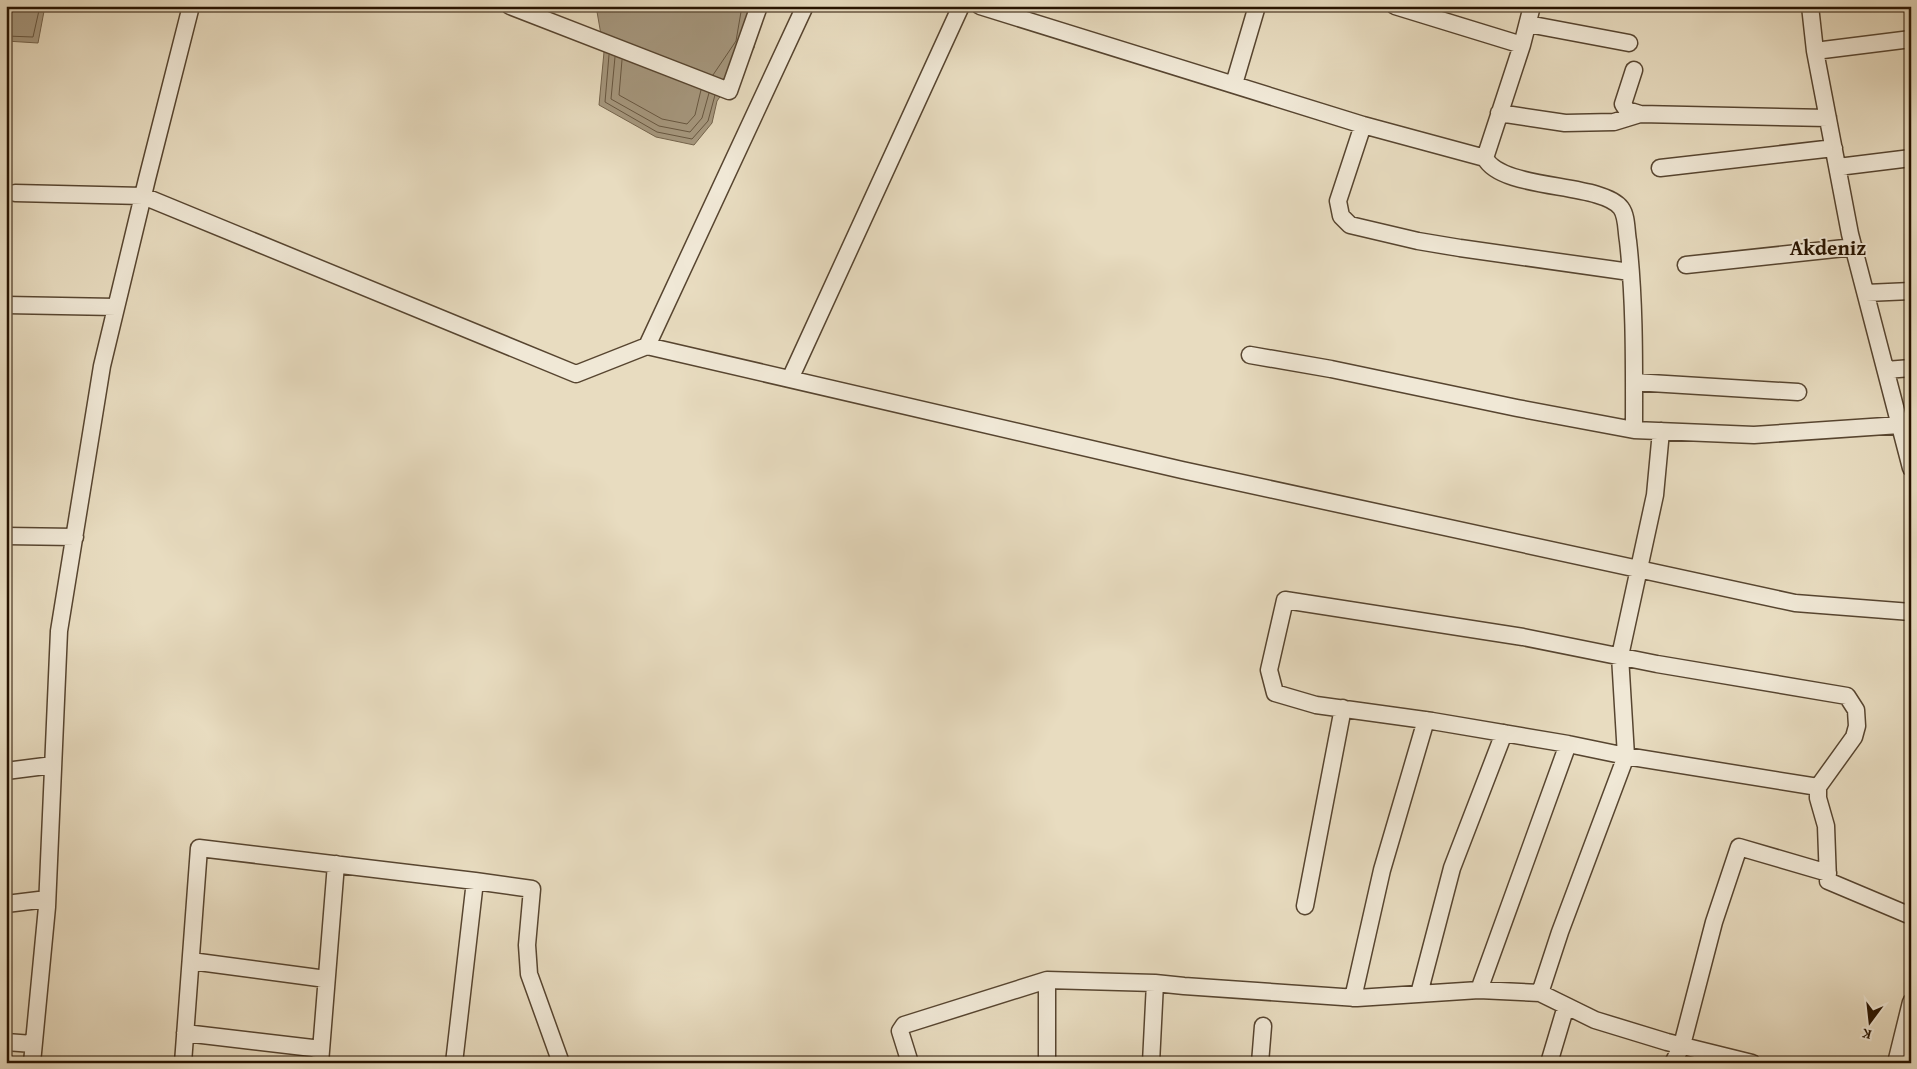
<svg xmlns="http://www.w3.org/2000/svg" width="1917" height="1069" font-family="'Gentium Book Plus',serif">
<rect width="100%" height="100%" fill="#e8dcc0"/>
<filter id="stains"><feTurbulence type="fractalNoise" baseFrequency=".004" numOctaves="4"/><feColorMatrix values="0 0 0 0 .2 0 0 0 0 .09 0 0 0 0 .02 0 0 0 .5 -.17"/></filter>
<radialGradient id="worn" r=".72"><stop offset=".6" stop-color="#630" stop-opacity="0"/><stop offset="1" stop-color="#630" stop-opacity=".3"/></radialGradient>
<path fill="#a6987f" stroke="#73634c" d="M 6,6 L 45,6 L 38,43 L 6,41 Z
M 596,6 L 761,6 L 754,48 L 717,101 L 712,123 L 694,145 L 656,137 L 599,105 L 604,52 Z"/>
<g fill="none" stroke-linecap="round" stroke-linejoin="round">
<path stroke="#665640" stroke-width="1" d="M 6,36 L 33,37 L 40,6
M 609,55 L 605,102 L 657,132 L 692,139 L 708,121 L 715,95
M 615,57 L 611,99 L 659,126 L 690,132 L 702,118 L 709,93
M 622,60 L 619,95 L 662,119 L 687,124 L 695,115 L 701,90
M 713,75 L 736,41 L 742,6"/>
<g stroke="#574530" stroke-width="19">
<path id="minor" d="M 510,6 L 729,91 L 759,6
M 980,6 L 1363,125 L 1485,158
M 1395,6 L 1522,45
M 1532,6 L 1522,45 L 1485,158 C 1502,191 1602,182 1621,208 C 1627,216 1626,230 1628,241 C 1635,303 1634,367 1634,430
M 1810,6 L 1815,51 L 1850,234 L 1911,468
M 1528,24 L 1629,43
M 1815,51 L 1911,39
M 1634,70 L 1623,104 L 1627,110 L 1640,114 L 1828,118
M 1234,84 L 1257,6
M 1499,113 L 1565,123 L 1614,122 L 1640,114
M 1363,125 L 1338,201 L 1341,216 L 1350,225 L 1418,241 L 1460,248 L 1630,272
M 1838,167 L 1911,158
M 1660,168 L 1834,148
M 15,193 L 143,196 L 576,374 L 647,346 L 1182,470 L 1795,603 L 1911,612
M 1686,265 L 1854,247
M 1866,293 L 1911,291
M 6,305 L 116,307
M 647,346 L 805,6
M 1250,355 L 1331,369 L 1517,408 L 1634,430 L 1754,435 L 1900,425
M 1886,370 L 1911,368
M 790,379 L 961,6
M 1634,382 L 1798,392
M 6,536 L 75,537
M 6,771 L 53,765
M 1818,787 L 1626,756 L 1568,744 L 1432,721 L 1316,705 L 1275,693 L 1269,670 L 1285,600 L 1523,637 L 1657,664 L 1847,696 L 1856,710 L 1857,726 L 1854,737 L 1818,787 L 1818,798 L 1826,826 L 1828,881 L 1911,916
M 475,881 L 532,889 L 527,945 L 529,974 L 561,1063
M 6,904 L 47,899
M 1305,906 L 1343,708
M 191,961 L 326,979
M 1479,990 L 1568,744
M 1540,993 L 1560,932 L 1626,756 L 1620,656 L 1655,495 L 1661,431
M 1419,994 L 1452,868 L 1504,733
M 1353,998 L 1382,870 L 1426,720
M 185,1033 L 321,1049
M 6,1042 L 33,1044
M 32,1063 L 47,907 L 59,631 L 102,366 L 147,179 L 191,6
M 183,1063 L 199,848 L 475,881 L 454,1063
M 320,1063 L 336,864
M 910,1063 L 900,1031 L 904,1025 L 1047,980 L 1155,983 L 1184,986 L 1357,998 L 1479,990 L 1540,993 L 1595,1020 L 1667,1042 L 1752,1063
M 1047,1063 L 1047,980
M 1151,1063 L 1155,983
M 1260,1063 L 1263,1026
M 1549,1063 L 1566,1006
M 1673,1063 L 1682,1045 L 1714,922 L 1739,847 L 1828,873
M 1896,1063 L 1911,1002"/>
</g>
<use href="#minor" stroke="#f0e8d6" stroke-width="16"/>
</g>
<g text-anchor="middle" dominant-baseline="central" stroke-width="4" stroke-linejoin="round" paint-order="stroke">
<g font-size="21" font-weight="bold" fill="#271300" stroke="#f0e8d6">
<text x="1828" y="247">Akdeniz</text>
</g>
</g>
<rect width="1917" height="1069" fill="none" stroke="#e8dcc0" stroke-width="25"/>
<rect x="8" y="8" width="1902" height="1054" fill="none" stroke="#271300" stroke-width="2.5"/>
<rect x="12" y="12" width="1892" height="1044" fill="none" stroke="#271300"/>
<g transform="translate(1870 1022) rotate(195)" stroke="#f0e8d6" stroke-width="4" paint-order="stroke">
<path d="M0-4L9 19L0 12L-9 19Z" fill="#271300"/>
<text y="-8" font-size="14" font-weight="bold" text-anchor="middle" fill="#271300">K</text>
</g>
<rect width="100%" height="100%" filter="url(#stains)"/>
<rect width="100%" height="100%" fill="url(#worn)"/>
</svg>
